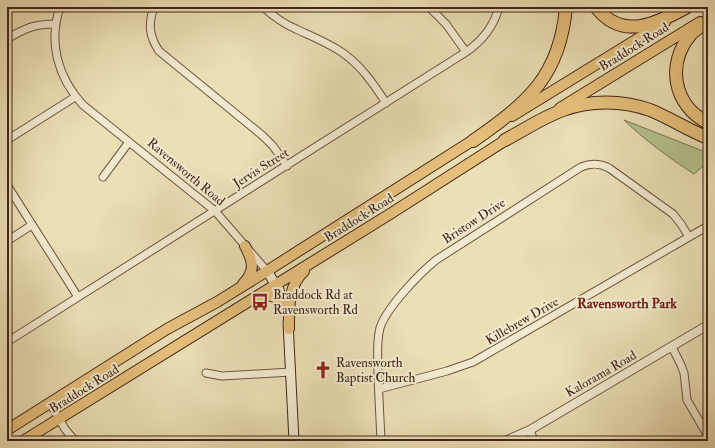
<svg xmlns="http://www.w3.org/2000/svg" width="715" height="448" font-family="'IM FELL Double Pica',serif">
<rect width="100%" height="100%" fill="#ebdfb6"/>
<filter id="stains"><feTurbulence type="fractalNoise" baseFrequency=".005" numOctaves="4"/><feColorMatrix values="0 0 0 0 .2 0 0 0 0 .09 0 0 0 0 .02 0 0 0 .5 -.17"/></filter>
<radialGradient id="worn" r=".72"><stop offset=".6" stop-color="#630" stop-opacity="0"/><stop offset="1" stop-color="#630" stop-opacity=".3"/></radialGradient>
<path fill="#b5c290" stroke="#7c7454" d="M 624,120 L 708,153 L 708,162 L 694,174 C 668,157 646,141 624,120 Z"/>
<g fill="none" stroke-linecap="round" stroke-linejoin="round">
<g stroke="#6d543f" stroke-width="9">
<path id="minor" d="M 60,7 C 48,43 58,78 83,105 L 215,211 L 267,271
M 154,7 C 148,24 149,36 159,51 L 263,136 L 273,146 L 287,166
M 263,7 C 273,16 284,24 296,29 C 311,36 326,42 340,51 C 360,64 373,83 386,103
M 429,7 L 446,24 L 466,52
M 7,39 C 25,28 35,24 55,24
M 7,140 L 75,97
M 103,177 L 129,142
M 7,185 L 78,297
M 7,241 L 32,225
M 7,342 L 466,52 C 482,41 494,26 499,7
M 672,347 L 681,365 L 684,373 L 687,400 L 708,436
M 206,373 L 222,376 L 291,372
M 379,389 L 447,371 L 473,362 L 708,226
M 50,403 L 65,429 L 75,441
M 530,430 L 534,441
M 381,441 C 380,420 379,398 378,377 C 378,360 376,343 380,328 C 386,308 420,273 436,260 L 581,167 C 591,163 599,163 609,168 L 673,214 L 681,224 L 689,237"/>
</g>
<g stroke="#6d543f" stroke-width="10">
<path id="tertiary" d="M 505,441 L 530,430 L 708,325"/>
</g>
<g stroke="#432517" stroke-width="11">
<path id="secondary" d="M 267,271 L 279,290 L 286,307
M 288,322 L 294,441"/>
</g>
<g stroke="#432517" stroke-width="12">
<path id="primary" d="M 560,108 L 700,22
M 512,116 L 665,22
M 243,284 C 256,271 253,261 245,246
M 258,297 C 270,293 278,297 286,307
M 289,329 C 289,308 288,286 304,271
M 7,430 L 167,329 L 217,302 L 267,271 L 478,137
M 23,441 L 390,214 L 512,136"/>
</g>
<g stroke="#432517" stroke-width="14">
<path id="motorway" d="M 596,7 C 622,41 656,24 687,7
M 708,21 C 703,25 696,29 691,34 C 666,64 673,105 708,123
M 505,140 C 524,130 543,117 563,110 C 590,100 622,100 650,110 C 670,118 688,130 708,138
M 473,141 C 527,103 560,77 566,7"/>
</g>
<use href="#minor" stroke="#f2ead0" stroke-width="7"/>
<use href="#tertiary" stroke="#f2ead0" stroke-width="8"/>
<use href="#secondary" stroke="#f2ead0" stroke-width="9"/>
<use href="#primary" stroke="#e6c07b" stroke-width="10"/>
<use href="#motorway" stroke="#e6c07b" stroke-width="12"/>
</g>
<defs>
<g id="bus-bare" transform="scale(1.38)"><path d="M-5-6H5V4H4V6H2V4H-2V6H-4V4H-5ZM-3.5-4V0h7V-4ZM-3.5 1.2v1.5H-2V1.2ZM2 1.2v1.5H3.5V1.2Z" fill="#8f2418" stroke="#f2ead0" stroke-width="2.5" paint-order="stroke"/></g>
<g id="church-bare" transform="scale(1.38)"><path d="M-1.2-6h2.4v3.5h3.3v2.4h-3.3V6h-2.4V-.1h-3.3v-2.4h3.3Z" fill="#8f2418" stroke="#f2ead0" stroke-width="2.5" paint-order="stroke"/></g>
</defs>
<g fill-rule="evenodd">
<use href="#bus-bare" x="260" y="302"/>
<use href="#church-bare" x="323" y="370"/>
</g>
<g text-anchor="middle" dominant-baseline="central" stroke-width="4" stroke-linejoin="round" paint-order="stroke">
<g font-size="13" fill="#432517" stroke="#f2ead0">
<text transform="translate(634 47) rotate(-32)">Braddock Road</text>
<text transform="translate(261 168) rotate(-32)">Jervis Street</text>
<text transform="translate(186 172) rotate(40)">Ravensworth Road</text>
<text transform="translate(359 218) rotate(-32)">Braddock Road</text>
<text transform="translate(474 221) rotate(-33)">Bristow Drive</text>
<text transform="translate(522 321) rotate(-30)">Killebrew Drive</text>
<text transform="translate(601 374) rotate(-30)">Kalorama Road</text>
<text transform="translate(84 389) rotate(-32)">Braddock Road</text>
</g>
<g font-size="13" fill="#432517" stroke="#f2ead0" text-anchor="start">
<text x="273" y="295">Braddock Rd at<tspan x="273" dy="15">Ravensworth Rd</tspan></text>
<text x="336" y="363">Ravensworth<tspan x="336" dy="15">Baptist Church</tspan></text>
</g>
<g font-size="14" font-weight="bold" fill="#7a1f14" stroke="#f2ead0">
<text x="627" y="303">Ravensworth Park</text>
</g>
</g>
<rect width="715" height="448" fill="none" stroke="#ebdfb6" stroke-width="24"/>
<rect x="8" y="8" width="699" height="432" fill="none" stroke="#432517" stroke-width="2"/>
<rect x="12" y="12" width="691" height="424" fill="none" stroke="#432517"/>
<rect width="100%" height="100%" filter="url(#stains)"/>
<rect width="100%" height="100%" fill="url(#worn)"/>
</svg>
